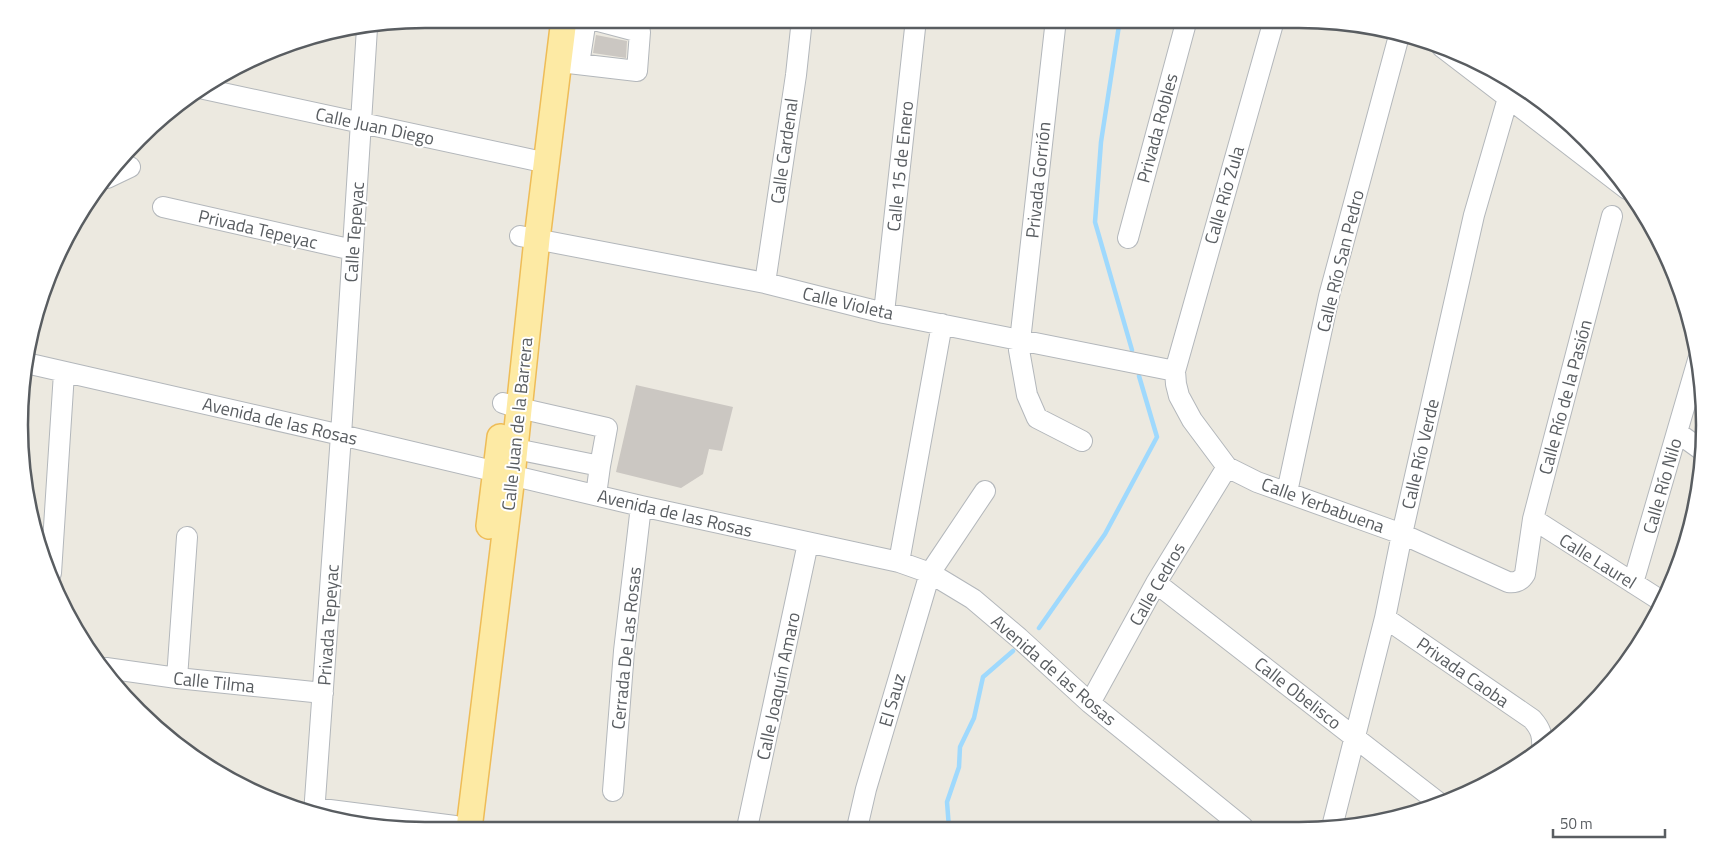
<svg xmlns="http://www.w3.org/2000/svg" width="1723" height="849" font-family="'Titillium Web',sans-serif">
<rect width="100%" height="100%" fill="#ece9e0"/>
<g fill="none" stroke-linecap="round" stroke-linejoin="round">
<path stroke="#9fd9fd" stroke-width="4.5" d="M 1120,19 L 1101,142 L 1095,222 L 1132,350
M 1039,628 L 1105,534 L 1157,437 L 1139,376
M 949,828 L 947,802 L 959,767 L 960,747 L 974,718 L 983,677 L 1013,651"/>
</g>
<path fill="#cbc7c2" d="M 596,35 L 627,41 L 626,58 L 593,53 Z
M 636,385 L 733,407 L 722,451 L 709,449 L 703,474 L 681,488 L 616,472 Z"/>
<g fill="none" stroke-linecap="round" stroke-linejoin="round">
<g stroke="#b3b7bb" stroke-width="22">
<path id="minor" d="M 1056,19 L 1019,350 L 1027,395 L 1037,418 L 1082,441
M 1274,20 L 1175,371 L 1176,384 L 1179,396 L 1192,420 L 1227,467 L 1257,482 L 1402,534 L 1508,582 C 1516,583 1521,581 1525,574 L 1533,519 L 1612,216
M 1442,47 L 1627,189
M 560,62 L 637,71 L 640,32 L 591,19
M 579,64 L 586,19
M 204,89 L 547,163
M 107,178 L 130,167
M 163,207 L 353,250
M 520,236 L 765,283 L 884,313 L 1175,371
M 1128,238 L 1187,19
M 765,283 L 796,75 L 802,19
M 884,313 L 916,19
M 26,363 L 341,435 L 641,506 L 899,562 L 930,573 L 973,599 L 1019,638 L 1090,703 L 1243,827
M 503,403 L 519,408 L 607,428 L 600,466
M 1678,433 L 1703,451
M 501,446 L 600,466 L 596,495
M 1287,492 L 1329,296 L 1400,32
M 1533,519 L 1663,602
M 899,562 L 942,324
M 51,573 L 64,373
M 1156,583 L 1439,803
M 1633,583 L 1698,360
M 1385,618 L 1532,719 C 1541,729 1543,736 1542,749
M 106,668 L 177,678 L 323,693
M 177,678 L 187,537
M 1090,703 L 1156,583 L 1227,467
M 613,791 L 624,651 L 641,506
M 314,808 L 455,826
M 314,814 L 341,435 L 367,28
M 1332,827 L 1385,618 L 1402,534 L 1474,215 L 1508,98 L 1514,83
M 747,828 L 808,543
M 857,828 L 866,789 L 930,573 L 985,491"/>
</g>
<g stroke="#eebc57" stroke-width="28">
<path id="major" d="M 489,526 L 500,437
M 469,829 L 512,476 L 537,239 L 564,19"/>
</g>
<use href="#minor" stroke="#fff" stroke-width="20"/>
<use href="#major" stroke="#fdeaa4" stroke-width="25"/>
</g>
<g text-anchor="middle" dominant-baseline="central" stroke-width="4" stroke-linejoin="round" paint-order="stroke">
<g font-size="18" fill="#595d61" stroke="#fff">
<text transform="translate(375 126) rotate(12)">Calle Juan Diego</text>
<text transform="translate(1157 128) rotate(-75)">Privada Robles</text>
<text transform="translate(784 151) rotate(-82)">Calle Cardenal</text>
<text transform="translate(900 166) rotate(-84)">Calle 15 de Enero</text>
<text transform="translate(1038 180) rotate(-84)">Privada Gorrión</text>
<text transform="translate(1224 195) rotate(-74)">Calle Río Zula</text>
<text transform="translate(258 229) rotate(13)">Privada Tepeyac</text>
<text transform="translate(354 232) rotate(-86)">Calle Tepeyac</text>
<text transform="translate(1340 261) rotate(-76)">Calle Río San Pedro</text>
<text transform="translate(848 303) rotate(13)">Calle Violeta</text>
<text transform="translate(1565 397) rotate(-75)">Calle Río de la Pasión</text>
<text transform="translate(280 421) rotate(13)">Avenida de las Rosas</text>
<text transform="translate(517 424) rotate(-84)">Calle Juan de la Barrera</text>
<text transform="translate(1420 454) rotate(-77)">Calle Río Verde</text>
<text transform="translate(1662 486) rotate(-74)">Calle Río Nilo</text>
<text transform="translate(1323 505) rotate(20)">Calle Yerbabuena</text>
<text transform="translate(675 513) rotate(13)">Avenida de las Rosas</text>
<text transform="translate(1598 561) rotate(32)">Calle Laurel</text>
<text transform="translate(1157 584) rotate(-60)">Calle Cedros</text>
<text transform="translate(328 625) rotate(-86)">Privada Tepeyac</text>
<text transform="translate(626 648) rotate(-84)">Cerrada De Las Rosas</text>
<text transform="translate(1054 670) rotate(41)">Avenida de las Rosas</text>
<text transform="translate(1463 672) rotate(35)">Privada Caoba</text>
<text transform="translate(214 682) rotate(6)">Calle Tilma</text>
<text transform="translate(778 686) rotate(-78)">Calle Joaquín Amaro</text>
<text transform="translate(1298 693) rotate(38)">Calle Obelisco</text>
<text transform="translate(892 700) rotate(-74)">El Sauz</text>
</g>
</g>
<path d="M0 0H1723V849H0ZM425 28H1299A397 397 0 0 1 1696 425V425A397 397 0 0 1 1299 822H425A397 397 0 0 1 28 425V425A397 397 0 0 1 425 28Z" fill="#fff" fill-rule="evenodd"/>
<path fill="none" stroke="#595d61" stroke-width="2.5" d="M425 28H1299A397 397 0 0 1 1696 425V425A397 397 0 0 1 1299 822H425A397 397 0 0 1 28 425V425A397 397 0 0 1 425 28Z"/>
<path d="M1553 829v8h112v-8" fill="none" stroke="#595d61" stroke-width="2.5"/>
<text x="1560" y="829" font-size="15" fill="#595d61" stroke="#ffffff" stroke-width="4" paint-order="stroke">50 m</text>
</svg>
